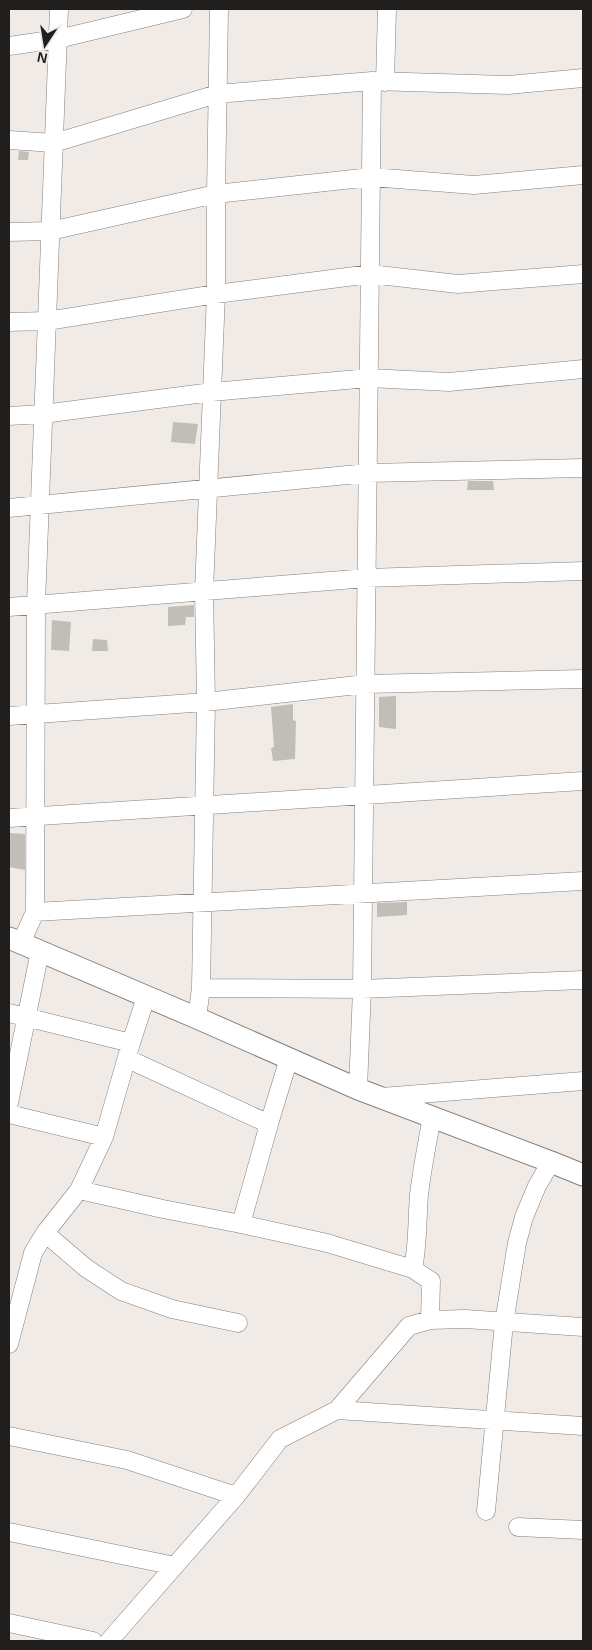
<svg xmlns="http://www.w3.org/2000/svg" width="592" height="1650" font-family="Helvetica,sans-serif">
<rect width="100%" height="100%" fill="#f1ebe7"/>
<path fill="#c1bdb8" d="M 19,151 L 29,152 L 28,160 L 18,160 Z
M 173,422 L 198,424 L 195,444 L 171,442 Z
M 468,481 L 493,481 L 494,490 L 467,490 Z
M 194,605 L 194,617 L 186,617 L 185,625 L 168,626 L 168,607 Z
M 52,620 L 71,622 L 69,651 L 51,650 Z
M 93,639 L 107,640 L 108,651 L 92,651 Z
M 396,696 L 396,729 L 379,727 L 379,697 Z
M 293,704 L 293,720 L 296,721 L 295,759 L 273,761 L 271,748 L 274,747 L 271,707 Z
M 9,833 L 25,834 L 25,870 L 9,867 Z
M 407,902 L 407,915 L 377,917 L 377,903 Z"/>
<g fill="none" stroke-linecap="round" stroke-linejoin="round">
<g stroke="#847f7b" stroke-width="19">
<path id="minor" d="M 9,46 L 58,39 L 183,9
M 385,82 L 387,9
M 9,140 L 54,143 L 217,94 L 372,81 L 508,85 L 583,78
M 9,232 L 50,231 L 216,194 L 371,177 L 474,185 L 583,175
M 9,322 L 47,321 L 216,294 L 370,274 L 458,284 L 583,274
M 9,416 L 43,414 L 212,392 L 369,378 L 449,382 L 583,369
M 9,508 L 368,473 L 583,468
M 9,607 L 367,578 L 583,571
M 9,716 L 206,702 L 366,684 L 583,679
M 9,818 L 583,781
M 35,912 L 583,881
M 21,943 L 35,912 L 36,604 L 59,9
M 201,988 L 362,989 L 583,980
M 9,1013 L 131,1043
M 197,1018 L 201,988 L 206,702 L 204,591 L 216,294 L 216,194 L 219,9
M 128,1059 L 269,1124 L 289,1058
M 358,1089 L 362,989 L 372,81
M 382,1097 L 583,1081
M 9,1103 L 40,951
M 9,1114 L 104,1137
M 79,1190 L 163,1209 L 241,1224 L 327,1243 L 413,1269 L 431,1281 L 430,1320
M 241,1224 L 269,1124
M 45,1233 L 86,1268 L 121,1291 L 172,1309 L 238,1323
M 413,1269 C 418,1245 417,1219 419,1195 C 422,1169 427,1143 432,1117
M 9,1344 L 33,1253 L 45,1233 L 79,1190 L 104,1137 L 131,1043 L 146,997
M 337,1410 L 583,1426
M 9,1436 L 127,1460 L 236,1496
M 486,1511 L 504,1323 L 517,1243 L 524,1217 L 537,1186 L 551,1162
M 518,1527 L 583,1530
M 9,1532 L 175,1566
M 9,1623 L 93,1641
M 109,1641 L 236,1496 L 280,1439 L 337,1410 L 409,1326 L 430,1320 L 465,1319 L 583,1327"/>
</g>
<g stroke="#847f7b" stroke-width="23">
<path id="major" d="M 9,938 L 197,1018 L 358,1089 L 551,1162 L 583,1175"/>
</g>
<use href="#minor" stroke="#fff" stroke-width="18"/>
<use href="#major" stroke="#fff" stroke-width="21"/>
</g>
<rect width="592" height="1650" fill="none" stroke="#211f1e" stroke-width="20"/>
<g transform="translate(45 45) rotate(192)" stroke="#f1ebe7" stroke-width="4" paint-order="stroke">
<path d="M0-4L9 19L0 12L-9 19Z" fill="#211f1e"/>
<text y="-8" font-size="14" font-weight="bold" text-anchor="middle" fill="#211f1e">N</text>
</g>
</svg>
